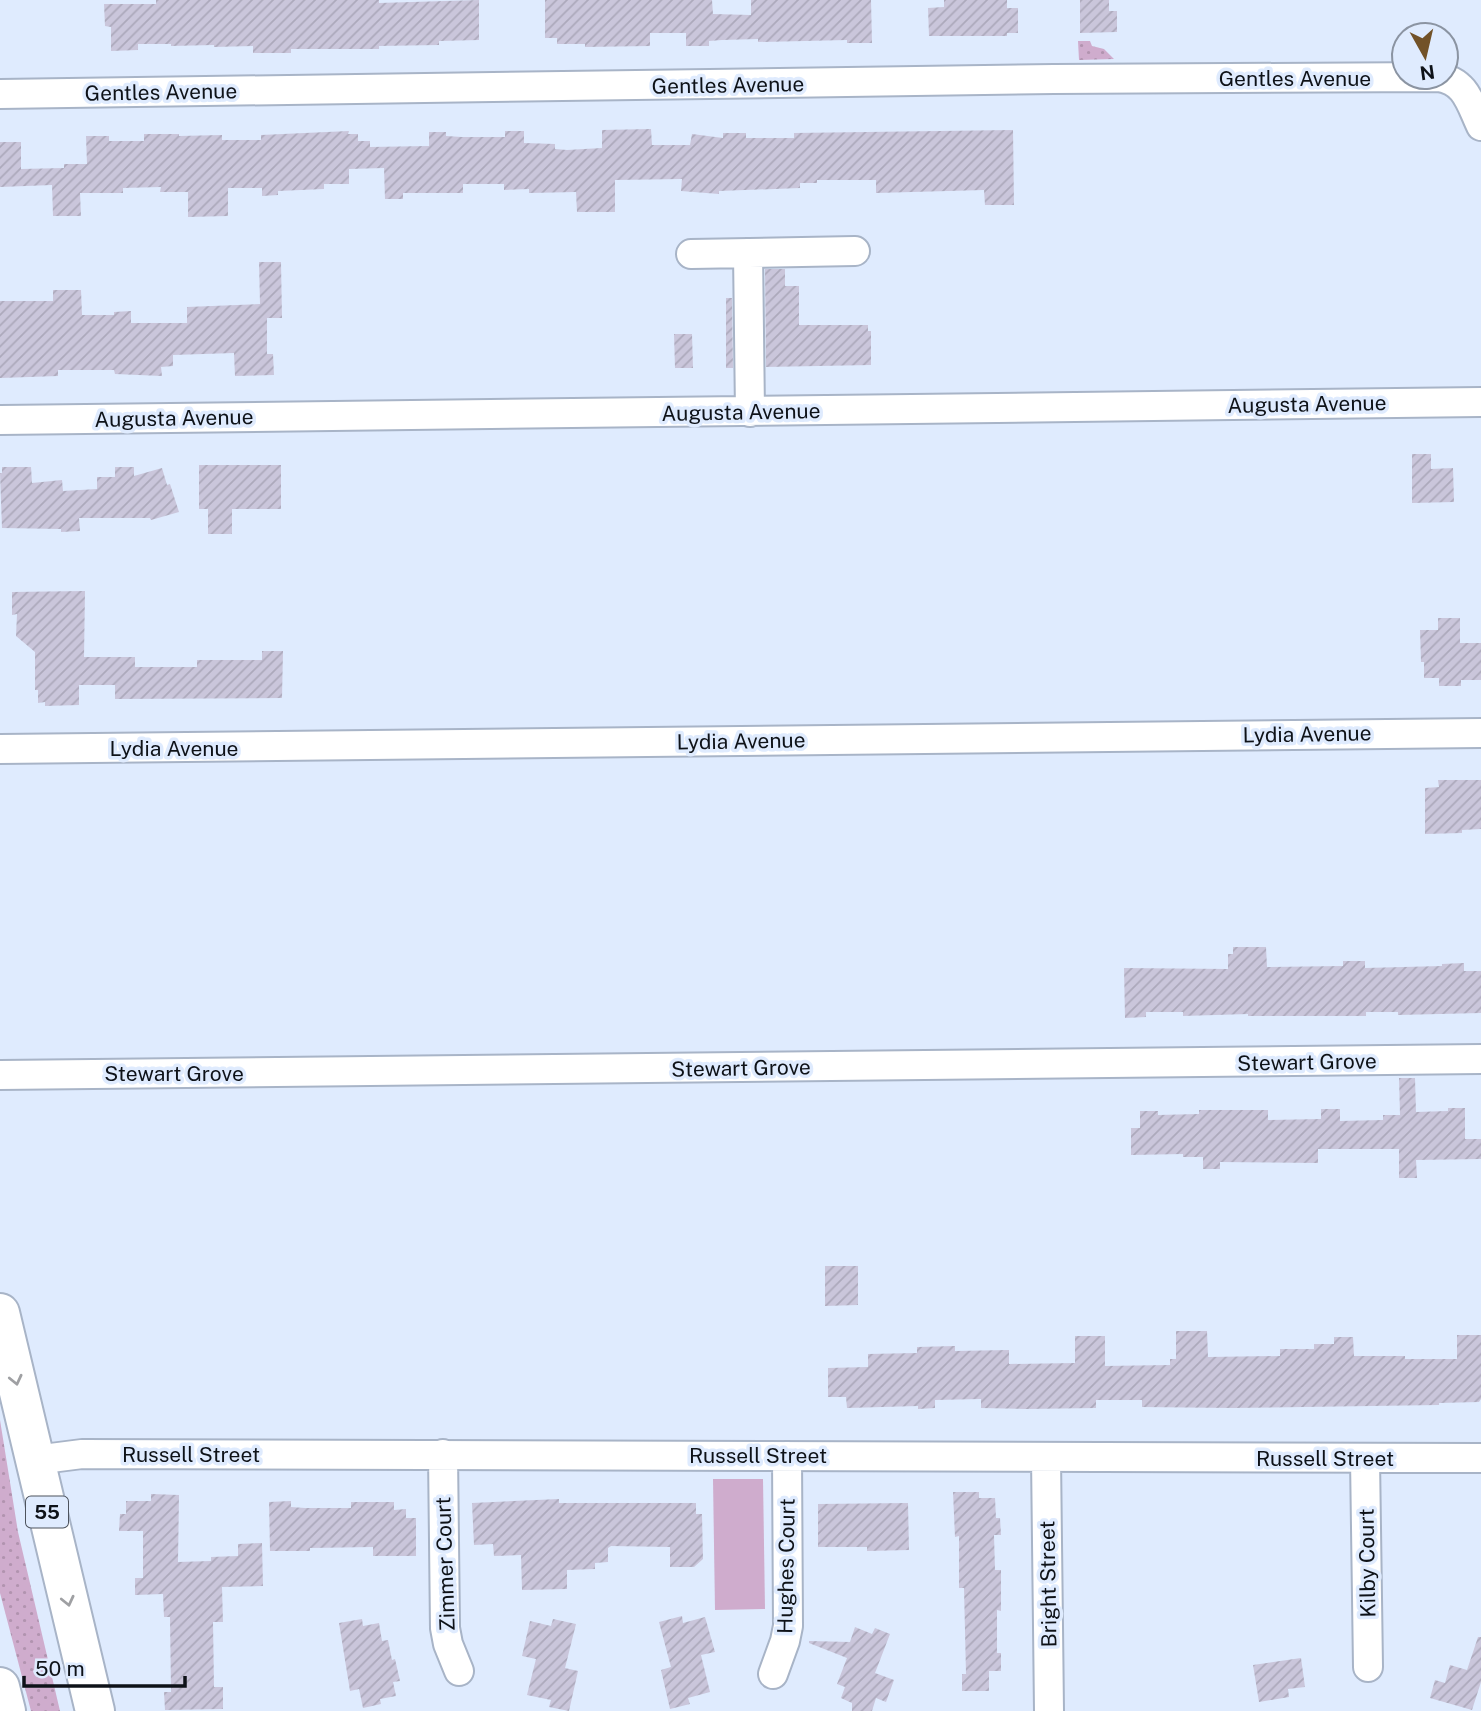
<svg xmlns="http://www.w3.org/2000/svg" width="1481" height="1711" font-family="'Public Sans',sans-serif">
<defs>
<pattern id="grass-dots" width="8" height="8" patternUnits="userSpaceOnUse" patternTransform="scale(1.75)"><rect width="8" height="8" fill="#cfaccd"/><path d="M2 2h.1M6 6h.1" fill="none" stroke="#b193af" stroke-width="1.8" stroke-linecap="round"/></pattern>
<pattern id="building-hatch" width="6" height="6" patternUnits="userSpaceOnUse" patternTransform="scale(1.75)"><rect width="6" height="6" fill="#cac6db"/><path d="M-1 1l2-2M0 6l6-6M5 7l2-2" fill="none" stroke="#aca9bb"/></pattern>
</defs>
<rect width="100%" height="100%" fill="#dfebfe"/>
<path fill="url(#grass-dots)" d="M 1078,41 L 1090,41 L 1092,46 L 1104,49 L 1114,59 L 1079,60 Z
M 0,1420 L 18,1532 L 60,1711 L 31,1711 L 0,1593 Z"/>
<path fill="#cfaccd" d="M 713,1479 L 763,1479 L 765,1609 L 715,1610 Z"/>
<path fill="url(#building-hatch)" d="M 156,0 L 379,0 L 379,3 L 479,0 L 479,40 L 439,41 L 439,45 L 379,46 L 379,49 L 291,49 L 291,53 L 253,53 L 253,46 L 214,47 L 214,45 L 171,46 L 171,44 L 138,44 L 138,50 L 111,51 L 111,27 L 105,26 L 104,4 L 156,4 Z
M 545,0 L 712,0 L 713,14 L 751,15 L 751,0 L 871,0 L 872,43 L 847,43 L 847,40 L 758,42 L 758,39 L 722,40 L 709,41 L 709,46 L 686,46 L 686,33 L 650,33 L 650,46 L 585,47 L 585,44 L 557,44 L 557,38 L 545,38 Z
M 944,0 L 1007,0 L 1007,8 L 1018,8 L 1018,33 L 1007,33 L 1007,36 L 929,36 L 928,8 L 944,7 Z
M 1080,0 L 1109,0 L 1109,11 L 1117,11 L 1117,32 L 1080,33 Z
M 651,129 L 652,145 L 690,145 L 692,134 L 723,138 L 723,133 L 746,133 L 746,138 L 794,138 L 794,133 L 1013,130 L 1014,205 L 985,205 L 984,190 L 876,193 L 876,180 L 817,180 L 817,183 L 800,183 L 800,188 L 719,191 L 719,194 L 681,191 L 682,179 L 615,180 L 615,212 L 577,212 L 576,192 L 529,193 L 529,189 L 504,190 L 504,184 L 463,184 L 463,193 L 403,193 L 403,199 L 385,199 L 384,168 L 349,169 L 349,184 L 324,184 L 324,189 L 278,191 L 278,195 L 262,196 L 262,188 L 228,188 L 228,216 L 188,217 L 188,192 L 160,192 L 161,187 L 123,188 L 123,193 L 80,193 L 81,216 L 53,216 L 52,185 L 0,187 L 0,142 L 21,142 L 21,169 L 64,168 L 64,164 L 87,164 L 86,136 L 109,136 L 109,141 L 144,141 L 144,134 L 179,134 L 179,136 L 222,135 L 222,140 L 261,140 L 261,135 L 349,131 L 348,134 L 358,134 L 358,141 L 370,141 L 370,147 L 429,146 L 429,132 L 446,132 L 446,136 L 462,137 L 505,137 L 505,131 L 524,131 L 524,143 L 555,144 L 555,149 L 567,150 L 602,148 L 602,130 Z
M 259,262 L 281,262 L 282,318 L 267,318 L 267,354 L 273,354 L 274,375 L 235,376 L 234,353 L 173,355 L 173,366 L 161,367 L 162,376 L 115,374 L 114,370 L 58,370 L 58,376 L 0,378 L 0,301 L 53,301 L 53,290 L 81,290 L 82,315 L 114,315 L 114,312 L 131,311 L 131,323 L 187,323 L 187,307 L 260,304 Z
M 765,269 L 785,269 L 785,286 L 799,286 L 799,325 L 868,325 L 868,331 L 871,331 L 871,365 L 766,367 Z
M 726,298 L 732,298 L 733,368 L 726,368 Z
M 674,334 L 692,334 L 693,368 L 675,368 Z
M 1412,454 L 1431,454 L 1431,469 L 1453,468 L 1454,502 L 1412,503 Z
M 199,465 L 281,465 L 281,509 L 232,509 L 232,534 L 208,534 L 208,509 L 199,509 Z
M 2,467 L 31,467 L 32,483 L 62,480 L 63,491 L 97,489 L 97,477 L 115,477 L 115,467 L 134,467 L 134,476 L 162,468 L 167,485 L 170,484 L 179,512 L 151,520 L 150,518 L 79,518 L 80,531 L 61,532 L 61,529 L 2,528 L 0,473 L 2,473 Z
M 85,591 L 84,657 L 135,657 L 135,667 L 197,667 L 197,660 L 262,660 L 262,651 L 283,651 L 282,698 L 115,699 L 115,685 L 79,685 L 79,705 L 45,706 L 45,702 L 38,703 L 38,690 L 35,690 L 35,652 L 16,636 L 17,614 L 12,615 L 12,592 Z
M 1438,618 L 1460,618 L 1460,643 L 1481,643 L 1481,680 L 1461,680 L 1461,686 L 1439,686 L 1439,678 L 1424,678 L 1424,662 L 1421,662 L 1420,630 L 1438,630 Z
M 1438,780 L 1481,780 L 1481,829 L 1462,830 L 1462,833 L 1425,834 L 1425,788 L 1439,787 Z
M 1233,947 L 1266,947 L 1267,967 L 1343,966 L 1343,961 L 1365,961 L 1365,968 L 1442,966 L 1442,964 L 1464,963 L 1464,971 L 1481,971 L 1481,1013 L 1398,1015 L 1398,1012 L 1366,1012 L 1366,1016 L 1248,1016 L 1248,1014 L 1183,1016 L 1183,1012 L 1146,1012 L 1146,1017 L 1125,1018 L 1124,968 L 1228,969 L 1228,954 L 1233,954 Z
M 1399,1078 L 1415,1078 L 1416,1112 L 1448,1111 L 1448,1108 L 1465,1108 L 1465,1139 L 1481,1139 L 1481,1159 L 1416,1160 L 1417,1178 L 1399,1178 L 1399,1149 L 1318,1149 L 1318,1163 L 1220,1162 L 1220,1169 L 1203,1169 L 1203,1157 L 1183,1157 L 1183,1154 L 1131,1155 L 1131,1128 L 1140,1128 L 1140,1111 L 1158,1111 L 1158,1115 L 1199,1114 L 1199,1110 L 1268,1110 L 1268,1120 L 1321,1119 L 1321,1109 L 1340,1109 L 1340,1121 L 1383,1120 L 1383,1115 L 1400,1115 Z
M 825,1266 L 858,1266 L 858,1305 L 825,1306 Z
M 1176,1331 L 1207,1331 L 1208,1357 L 1280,1356 L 1280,1349 L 1314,1349 L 1314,1344 L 1334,1344 L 1334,1337 L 1353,1337 L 1354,1356 L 1405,1356 L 1405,1359 L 1457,1359 L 1457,1335 L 1481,1335 L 1481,1399 L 1479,1402 L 1439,1403 L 1439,1405 L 1233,1408 L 1142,1407 L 1142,1400 L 1096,1400 L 1096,1408 L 1026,1409 L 981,1408 L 981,1399 L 935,1400 L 935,1408 L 918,1409 L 918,1406 L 847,1408 L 846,1397 L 828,1397 L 828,1368 L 868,1367 L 868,1354 L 917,1353 L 917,1347 L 955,1346 L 955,1351 L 1009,1350 L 1009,1364 L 1075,1363 L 1075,1336 L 1105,1336 L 1105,1366 L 1170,1365 L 1170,1359 L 1176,1359 Z
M 953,1492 L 979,1492 L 979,1498 L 995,1498 L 996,1518 L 1000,1518 L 1001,1535 L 994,1535 L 995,1570 L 1001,1570 L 1001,1611 L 997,1610 L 997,1653 L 1001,1653 L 1001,1671 L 989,1671 L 989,1691 L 962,1691 L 962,1674 L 966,1674 L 964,1588 L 959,1588 L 959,1536 L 955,1537 Z
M 151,1494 L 179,1495 L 178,1562 L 211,1561 L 211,1557 L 238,1556 L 238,1544 L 262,1543 L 263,1586 L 222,1587 L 223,1622 L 213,1622 L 214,1687 L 223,1687 L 223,1709 L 165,1710 L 164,1692 L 171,1692 L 170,1617 L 164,1617 L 163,1594 L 135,1595 L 135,1578 L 143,1578 L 143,1531 L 119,1531 L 120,1514 L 126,1514 L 126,1501 L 151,1501 Z
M 559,1499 L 559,1503 L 696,1503 L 696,1514 L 702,1514 L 703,1559 L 694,1567 L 670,1567 L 670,1547 L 611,1546 L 608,1548 L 608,1562 L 595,1563 L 595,1569 L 567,1570 L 567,1589 L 522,1590 L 521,1555 L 494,1556 L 493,1544 L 474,1545 L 472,1503 Z
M 291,1501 L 291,1507 L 305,1508 L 351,1508 L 351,1502 L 394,1502 L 394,1510 L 406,1509 L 406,1518 L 416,1518 L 416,1556 L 373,1556 L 373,1547 L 310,1548 L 310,1551 L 270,1551 L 269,1502 Z
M 908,1503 L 909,1550 L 867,1551 L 867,1547 L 818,1547 L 818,1504 Z
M 682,1616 L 683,1623 L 705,1617 L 715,1652 L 701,1655 L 710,1692 L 688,1698 L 690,1704 L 670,1709 L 661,1670 L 671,1667 L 659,1622 Z
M 362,1619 L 363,1626 L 379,1623 L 382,1641 L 388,1640 L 392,1660 L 395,1659 L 400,1681 L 393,1682 L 396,1696 L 380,1699 L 381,1704 L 363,1708 L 359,1689 L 350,1691 L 339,1623 Z
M 553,1619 L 576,1624 L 565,1668 L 578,1671 L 569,1711 L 549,1707 L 551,1700 L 527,1695 L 536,1659 L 522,1656 L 530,1621 L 551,1626 Z
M 855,1627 L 872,1634 L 875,1628 L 890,1634 L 875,1673 L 894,1680 L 886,1702 L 876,1698 L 872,1711 L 852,1711 L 852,1703 L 841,1698 L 845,1687 L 837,1684 L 847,1658 L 809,1643 L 809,1641 L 850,1642 Z
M 1478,1637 L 1481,1637 L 1481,1682 L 1472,1710 L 1430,1698 L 1435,1680 L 1445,1683 L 1450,1665 L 1467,1670 Z
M 1301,1658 L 1305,1687 L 1288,1689 L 1289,1697 L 1259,1702 L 1253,1665 Z"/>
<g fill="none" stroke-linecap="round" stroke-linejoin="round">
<g stroke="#a8b4c7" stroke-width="32">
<path id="minor" d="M 0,94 L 1054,79 L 1438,77 C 1466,81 1470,103 1481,126
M 748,253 L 750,412
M 691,254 L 855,251
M 0,420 L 1481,402
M 0,749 L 1481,733
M 0,1075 L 1481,1059
M 443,1454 L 445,1628 L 448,1644 L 459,1671
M 1046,1457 L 1049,1711
M 1365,1458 L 1368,1667
M 35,1460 L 82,1454 L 1481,1458
M 773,1674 L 785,1641 L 788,1626 L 787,1456"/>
</g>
<g stroke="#a8b4c7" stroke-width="42">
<path id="highway" d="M 0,1313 L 95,1711
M 0,1687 L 6,1711"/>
</g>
<use href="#minor" stroke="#fff" stroke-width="28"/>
<use href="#highway" stroke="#fff" stroke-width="38"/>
</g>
<defs><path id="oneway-chevron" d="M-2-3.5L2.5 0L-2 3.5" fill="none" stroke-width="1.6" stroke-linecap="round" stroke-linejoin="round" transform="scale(1.75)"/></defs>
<g stroke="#9fa0a3">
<use href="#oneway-chevron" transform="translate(16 1380) rotate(77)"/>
<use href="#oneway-chevron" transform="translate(68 1601) rotate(77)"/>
</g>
<g text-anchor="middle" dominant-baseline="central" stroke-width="7" stroke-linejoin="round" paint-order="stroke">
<rect fill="#dfebfe" stroke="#4d535d" stroke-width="2" x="26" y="1496.5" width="42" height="31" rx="5"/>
<g font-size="19" font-weight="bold" fill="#0e1218">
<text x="47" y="1512">55</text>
</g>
<g font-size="21" fill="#0e1218" stroke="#dfebfe">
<text x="1295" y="78">Gentles Avenue</text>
<text transform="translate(728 85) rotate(-1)">Gentles Avenue</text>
<text transform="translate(161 92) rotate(-1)">Gentles Avenue</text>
<text transform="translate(1307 404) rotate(-1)">Augusta Avenue</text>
<text transform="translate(741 412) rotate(-1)">Augusta Avenue</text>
<text transform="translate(174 418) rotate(-1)">Augusta Avenue</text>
<text transform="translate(1307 734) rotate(-1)">Lydia Avenue</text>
<text transform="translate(741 741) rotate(-1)">Lydia Avenue</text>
<text x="174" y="748">Lydia Avenue</text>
<text transform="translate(1307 1062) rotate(-1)">Stewart Grove</text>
<text transform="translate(741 1068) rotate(-1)">Stewart Grove</text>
<text x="174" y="1073">Stewart Grove</text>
<text x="191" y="1454">Russell Street</text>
<text x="758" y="1455">Russell Street</text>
<text x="1325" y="1458">Russell Street</text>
<text transform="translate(1367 1563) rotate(-91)">Kilby Court</text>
<text transform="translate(445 1564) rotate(-92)">Zimmer Court</text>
<text transform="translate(786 1566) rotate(-89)">Hughes Court</text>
<text transform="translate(1048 1584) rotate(-91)">Bright Street</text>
</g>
</g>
<g transform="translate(1425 56) rotate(172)"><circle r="33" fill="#dfebfe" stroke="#8b94a2" stroke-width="2"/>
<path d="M0-5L12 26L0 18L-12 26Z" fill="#725228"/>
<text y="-10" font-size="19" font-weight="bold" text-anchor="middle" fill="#0e1218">N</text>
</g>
<path d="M24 1676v10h161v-10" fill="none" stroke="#0e1218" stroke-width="3.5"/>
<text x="35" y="1676" font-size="21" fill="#0e1218" stroke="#dfebfe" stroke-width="5" paint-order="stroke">50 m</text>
</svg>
